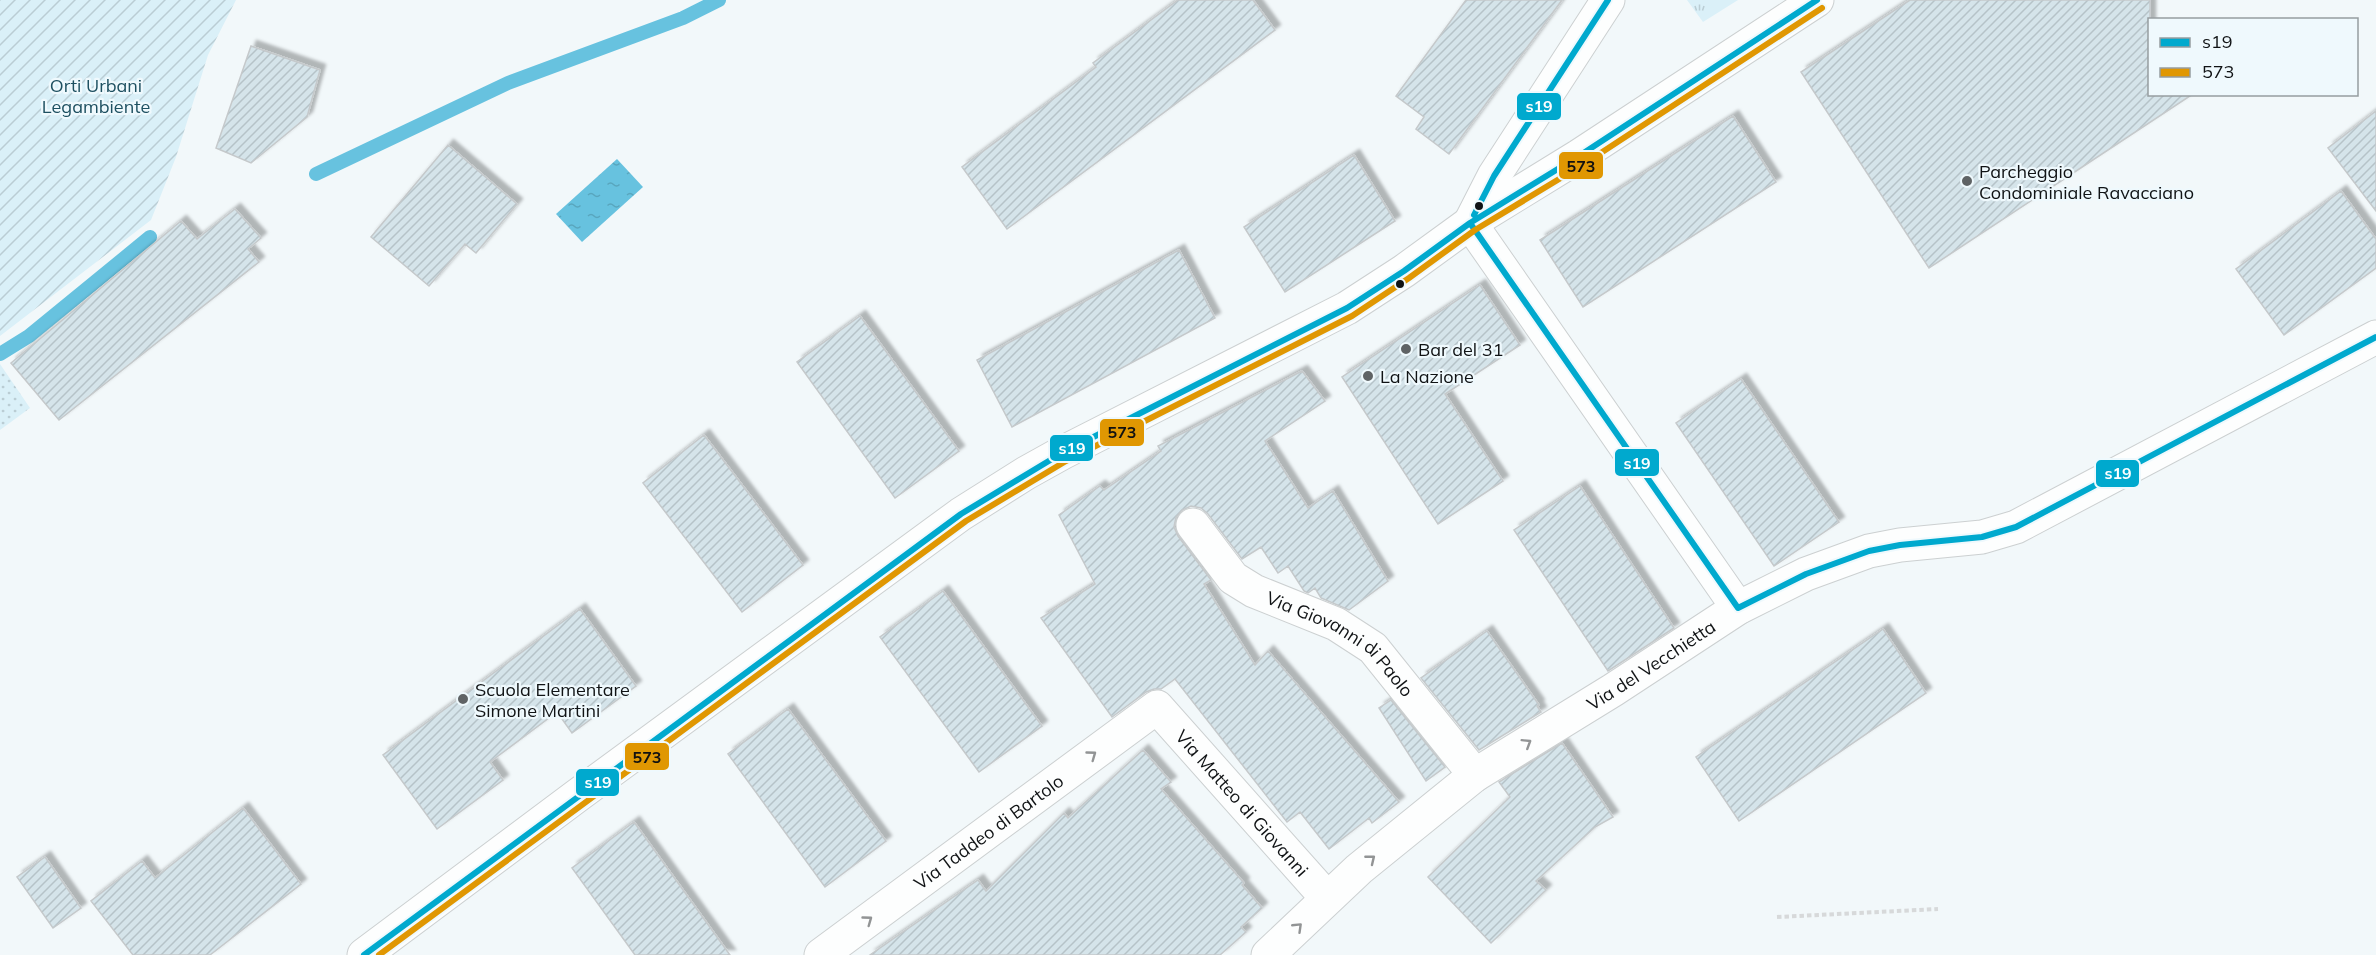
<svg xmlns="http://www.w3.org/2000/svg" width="2376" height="955" font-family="Mulish,sans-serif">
<defs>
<pattern id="grass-dots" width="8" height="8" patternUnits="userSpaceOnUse" patternTransform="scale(1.5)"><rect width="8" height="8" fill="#daf0f8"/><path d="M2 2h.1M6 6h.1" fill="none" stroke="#bacdd4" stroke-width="1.8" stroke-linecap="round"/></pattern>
<pattern id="park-tufts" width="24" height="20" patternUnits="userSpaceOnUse" patternTransform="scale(1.5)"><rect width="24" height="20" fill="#daf0f8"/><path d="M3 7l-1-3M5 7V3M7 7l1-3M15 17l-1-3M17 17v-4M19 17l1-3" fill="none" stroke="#bacdd4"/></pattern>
<pattern id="garden-furrows" width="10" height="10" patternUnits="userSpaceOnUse" patternTransform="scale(1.5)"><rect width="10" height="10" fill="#daf0f8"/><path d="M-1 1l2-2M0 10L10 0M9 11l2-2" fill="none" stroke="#bacdd4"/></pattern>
<pattern id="water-ripples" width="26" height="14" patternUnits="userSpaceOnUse" patternTransform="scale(1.5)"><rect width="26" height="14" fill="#67c2df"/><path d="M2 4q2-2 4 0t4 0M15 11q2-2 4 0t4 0" fill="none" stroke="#58a6be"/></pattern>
<pattern id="building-hatch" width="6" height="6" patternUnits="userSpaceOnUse" patternTransform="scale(1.5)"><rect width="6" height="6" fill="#d5e4ea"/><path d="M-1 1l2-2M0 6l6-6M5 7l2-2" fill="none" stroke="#b6c3c8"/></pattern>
<filter id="shadow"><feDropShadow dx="5.5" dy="-5.5" stdDeviation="1.5" flood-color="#0004"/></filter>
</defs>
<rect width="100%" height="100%" fill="#f2f8fa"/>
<path fill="url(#grass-dots)" d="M 0,364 L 30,408 L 0,430 Z"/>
<path fill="url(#park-tufts)" d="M 1687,0 L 1738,0 L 1703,22 Z"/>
<path fill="url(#garden-furrows)" d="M 0,0 L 236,0 L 208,55 L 176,157 L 151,220 L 0,336 Z"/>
<path fill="url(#water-ripples)" d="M 617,159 L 643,187 L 582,242 L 556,214 Z"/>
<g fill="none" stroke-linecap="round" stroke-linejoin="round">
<path stroke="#67c2df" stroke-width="14" d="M 316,174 L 508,83 L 683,18 L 719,0
M 0,354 L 29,336 L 150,237"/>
</g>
<path fill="url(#building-hatch)" stroke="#c5c9cb" stroke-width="1.5" filter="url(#shadow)" d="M 1178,0 L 1253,0 L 1275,30 L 1007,229 L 962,167 L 1096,67 L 1093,63 Z
M 1466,0 L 1562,0 L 1449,154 L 1416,129 L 1424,117 L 1396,96 Z
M 1910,0 L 2150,0 L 2150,94 L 2193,94 L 1929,268 L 1801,72 Z
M 251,46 L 320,70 L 307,117 L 251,163 L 216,148 Z
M 2376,111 L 2376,211 L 2328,148 Z
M 1733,116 L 1776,182 L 1583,307 L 1540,240 Z
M 448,145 L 517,204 L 476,253 L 465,244 L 429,286 L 371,237 Z
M 1354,155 L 1395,221 L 1285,292 L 1244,227 Z
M 2341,191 L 2376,239 L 2376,268 L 2284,335 L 2236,269 Z
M 235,209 L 261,238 L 248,249 L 259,262 L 59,420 L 11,363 L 181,221 L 197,239 Z
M 1179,250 L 1215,318 L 1012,427 L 977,360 Z
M 1480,285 L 1520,345 L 1445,394 L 1503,481 L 1438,524 L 1342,377 Z
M 860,316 L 959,451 L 895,498 L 797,362 Z
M 1302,371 L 1325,401 L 1265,441 L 1308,508 L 1333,491 L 1388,581 L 1349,610 L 1321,598 L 1315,588 L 1308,593 L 1304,591 L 1288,566 L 1278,573 L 1261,547 L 1242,559 L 1208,514 L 1201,508 L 1191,506 L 1182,510 L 1176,517 L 1174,527 L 1178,536 L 1211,580 L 1204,584 L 1255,665 L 1268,651 L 1399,802 L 1372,823 L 1369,818 L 1329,849 L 1300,812 L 1287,822 L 1175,679 L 1161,689 L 1154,689 L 1146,692 L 1112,717 L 1041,618 L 1095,584 L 1059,515 L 1100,486 L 1104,490 L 1161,451 L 1158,446 Z
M 1741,379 L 1839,522 L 1774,566 L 1676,423 Z
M 704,435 L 803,565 L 742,612 L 643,483 Z
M 1580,486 L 1674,628 L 1608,671 L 1514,530 Z
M 943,591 L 1042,726 L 979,772 L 880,637 Z
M 580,609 L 636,686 L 572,733 L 557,712 L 490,762 L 503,780 L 437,829 L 383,755 Z
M 1883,629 L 1926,693 L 1739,821 L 1696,757 Z
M 1487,631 L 1539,705 L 1537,706 L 1541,712 L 1479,750 L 1421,678 Z
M 1391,700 L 1445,767 L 1426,781 L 1379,708 Z
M 788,709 L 886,841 L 825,887 L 728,754 Z
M 1562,743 L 1613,817 L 1595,827 L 1536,881 L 1546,890 L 1491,943 L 1428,877 L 1510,797 L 1499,782 Z
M 1143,750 L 1171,782 L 1161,789 L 1244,883 L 1242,885 L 1262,908 L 1241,927 L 1246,932 L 1220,955 L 870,955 L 978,880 L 986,891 L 1064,813 L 1068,818 Z
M 243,808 L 301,884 L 210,955 L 133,955 L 91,901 L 142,861 L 155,878 Z
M 634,822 L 730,955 L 635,955 L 572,868 Z
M 45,857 L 81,908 L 53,928 L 17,877 Z"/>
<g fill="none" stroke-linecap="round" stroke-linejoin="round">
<g stroke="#ccd0d1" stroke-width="35">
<g id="street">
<path d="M 1470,223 L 1738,608"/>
<path d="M 1470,223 L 1494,176 L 1608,0"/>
<path id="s1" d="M 1193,525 L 1233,578 L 1254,591 L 1336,624 L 1373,648 L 1475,775"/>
<path d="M 364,955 L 578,795 L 961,514 L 1026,473 L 1062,453 L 1347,308 L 1404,271 L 1470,223 L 1579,156 L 1817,0"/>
<path id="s2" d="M 821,955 L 1157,707 L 1327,898"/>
<path id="s3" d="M 1268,955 L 1359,869 L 1475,775 L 1613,690 L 1738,608 L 1806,574 L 1869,551 L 1900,545 L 1982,537 L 2016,527 L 2376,337"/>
</g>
</g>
<path stroke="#d7d9da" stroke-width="4" stroke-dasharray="4.5 3" stroke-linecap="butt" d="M 1777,917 L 1938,909"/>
<use href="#street" stroke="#fdfefe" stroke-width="33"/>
<g stroke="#eff9fd" stroke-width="10">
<path id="bus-1" d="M 1474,215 L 1494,176 L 1608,0
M 1470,223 L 1738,608 L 1806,574 L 1869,551 L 1900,545 L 1982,537 L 2016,527 L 2376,337
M 364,955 L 961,514 L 1062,453 L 1347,308 L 1404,271 L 1470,223 L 1579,156 L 1817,0"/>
</g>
<g stroke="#eff9fd" stroke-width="10">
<path id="bus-2" d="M 379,955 L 966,521 L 1066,461 L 1352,316 L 1409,278 L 1475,230 L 1584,164 L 1822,8"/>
</g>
<use href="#bus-1" stroke="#00a9ce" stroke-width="6"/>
<use href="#bus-2" stroke="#e09702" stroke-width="6"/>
</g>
<defs><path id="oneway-chevron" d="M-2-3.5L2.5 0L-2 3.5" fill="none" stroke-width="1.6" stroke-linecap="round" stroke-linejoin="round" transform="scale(1.5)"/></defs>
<g stroke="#929495">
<use href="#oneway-chevron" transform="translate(1527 743) rotate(-32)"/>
<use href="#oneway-chevron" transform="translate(1092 755) rotate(-36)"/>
<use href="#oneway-chevron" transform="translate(1371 859) rotate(-39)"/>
<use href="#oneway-chevron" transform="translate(868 920) rotate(-36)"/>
<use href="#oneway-chevron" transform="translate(1298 927) rotate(-44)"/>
</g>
<g fill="#5f6365" stroke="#eff9fd" stroke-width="2">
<circle cx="1967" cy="181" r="6"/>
<circle cx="1406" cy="349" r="6"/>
<circle cx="1368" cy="376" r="6"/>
<circle cx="463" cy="699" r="6"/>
</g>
<g fill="#101315" stroke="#eff9fd" stroke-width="2">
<circle cx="1479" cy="206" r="5"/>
<circle cx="1400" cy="284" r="5"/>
</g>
<g text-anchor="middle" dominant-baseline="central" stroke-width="4.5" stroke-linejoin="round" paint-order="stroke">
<g font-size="18" fill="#1e5061" stroke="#eff9fd">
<text x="96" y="85">Orti Urbani<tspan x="96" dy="21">Legambiente</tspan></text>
</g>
<g font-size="18" fill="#101315" stroke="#eff9fd" text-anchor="start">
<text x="1979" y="171">Parcheggio<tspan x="1979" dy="21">Condominiale Ravacciano</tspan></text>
<text x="1418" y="349">Bar del 31</text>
<text x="1380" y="376">La Nazione</text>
<text x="475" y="689">Scuola Elementare<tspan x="475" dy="21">Simone Martini</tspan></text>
</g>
<g font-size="18" fill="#101315" stroke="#eff9fd">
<text stroke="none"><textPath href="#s1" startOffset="194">Via Giovanni di Paolo</textPath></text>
<text stroke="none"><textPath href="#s3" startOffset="482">Via del Vecchietta</textPath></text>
<text stroke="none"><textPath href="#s2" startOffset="546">Via Matteo di Giovanni</textPath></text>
<text stroke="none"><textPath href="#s2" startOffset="208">Via Taddeo di Bartolo</textPath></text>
</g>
</g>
<g stroke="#eff9fd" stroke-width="2">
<rect x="1516" y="92" width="46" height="29" rx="6" fill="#00a9ce"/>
<rect x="1558" y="151" width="46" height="29" rx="6" fill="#e09702"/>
<rect x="1099" y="418" width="46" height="29" rx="6" fill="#e09702"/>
<rect x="1049" y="434" width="45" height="28" rx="6" fill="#00a9ce"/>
<rect x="1614" y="448" width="46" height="29" rx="6" fill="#00a9ce"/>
<rect x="2095" y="459" width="45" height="29" rx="6" fill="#00a9ce"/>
<rect x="624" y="742" width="46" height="29" rx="6" fill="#e09702"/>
<rect x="575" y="768" width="45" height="29" rx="6" fill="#00a9ce"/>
</g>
<g font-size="16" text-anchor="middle" font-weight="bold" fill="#fff">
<text x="1539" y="112">s19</text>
<text x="1072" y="454">s19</text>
<text x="1637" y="469">s19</text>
<text x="2118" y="479">s19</text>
<text x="598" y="788">s19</text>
</g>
<g font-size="16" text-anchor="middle" font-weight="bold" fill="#111">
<text x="1581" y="172">573</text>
<text x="1122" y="438">573</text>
<text x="647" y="763">573</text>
</g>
<rect x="2148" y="18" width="210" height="78" fill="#eff9fd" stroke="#969da0" stroke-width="1.5"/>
<rect x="2160" y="38" width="30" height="9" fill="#00a9ce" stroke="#969da0" stroke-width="1.5"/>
<text x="2202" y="48" font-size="18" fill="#101315">s19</text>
<rect x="2160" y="68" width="30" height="9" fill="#e09702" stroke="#969da0" stroke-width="1.5"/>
<text x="2202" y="78" font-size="18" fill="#101315">573</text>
</svg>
